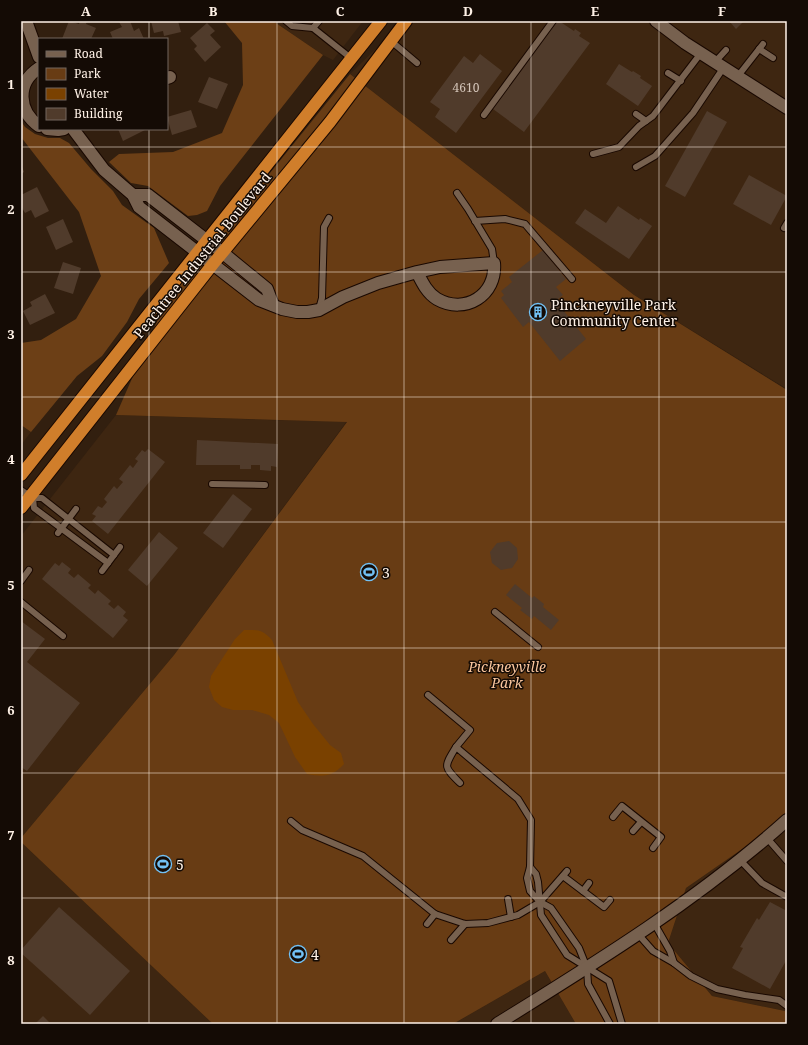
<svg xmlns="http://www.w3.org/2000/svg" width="808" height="1045" viewBox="0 0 808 1045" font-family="'Noto Serif',serif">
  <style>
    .built { fill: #3e2611 }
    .green { fill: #683c14 }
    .forest { fill: #6c3f16 }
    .water { fill: #7a4100 }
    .building { fill: #503b2b }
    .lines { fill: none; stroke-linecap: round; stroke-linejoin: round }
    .service-casing { stroke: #190800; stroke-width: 8 }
    .minor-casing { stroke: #190800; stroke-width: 14 }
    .tertiary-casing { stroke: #190800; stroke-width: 14 }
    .trunk-casing { stroke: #190800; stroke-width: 14 }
    .service { stroke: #77614f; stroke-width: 6 }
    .minor { stroke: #77614f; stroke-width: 12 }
    .tertiary { stroke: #77614f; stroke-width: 12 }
    .trunk { stroke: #d07e2b; stroke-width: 12 }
    .grid { fill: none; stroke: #fff2e7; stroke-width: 1; stroke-opacity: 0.55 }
    .labels { text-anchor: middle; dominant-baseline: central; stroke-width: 3; stroke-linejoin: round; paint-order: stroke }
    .number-label { font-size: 12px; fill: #d3c4b8 }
    .street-label { font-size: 14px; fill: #fff2e7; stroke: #140b05 }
    .poi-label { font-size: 14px; fill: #fff2e7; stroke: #140b05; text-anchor: start }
    .park-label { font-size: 14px; font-style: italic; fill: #f9c59d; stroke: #140b05 }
    .neatline { fill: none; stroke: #fff2e7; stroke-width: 1.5 }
    .grid-label { font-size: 13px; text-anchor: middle; font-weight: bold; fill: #fff2e7 }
  </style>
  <rect width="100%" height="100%" fill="#321f0f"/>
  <!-- built -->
  <g class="built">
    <polygon points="273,21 363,21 333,60 323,55"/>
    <polygon points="404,21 787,21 787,389 634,295 350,74"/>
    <polygon points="116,415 268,420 347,421 174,655 21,838 21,536"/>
    <polygon points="21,425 31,432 21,445"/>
    <polygon points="787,812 787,1014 785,1011 712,996 668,943 686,888 748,845"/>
    <polygon points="21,842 213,1024 21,1024"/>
    <polygon points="545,971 576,1024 453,1024"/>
  </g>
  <!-- green -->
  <polygon class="green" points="350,74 634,295 787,390 787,812 748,845 686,888 668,943 712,996 785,1011 787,1014 787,1024 576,1024 545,971 453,1024 213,1024 21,842 21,838 174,655 347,422 116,415 165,303"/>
  <!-- forest -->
  <g class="forest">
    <polygon points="224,21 273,21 323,55 220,186 207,211 197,215 188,216 148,186 131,183 109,162 119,154 173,152 222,133 243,85 242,43"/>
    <polygon points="21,121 25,127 35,134 48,138 60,138 69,143 91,169 113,191 122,205 154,228 169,263 139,299 127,322 102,356 77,376 31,432 21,425 21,343 41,340 76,319 101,276 79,212 21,137"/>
  </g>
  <!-- water -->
  <path class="water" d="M244,630C258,630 262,629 272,640L298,702L313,724L330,745L341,753L344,764C332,777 324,777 307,774L295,757L279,723L269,715L252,710H233L222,707L214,700L209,687L211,676L235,639Z"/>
  <!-- building -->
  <g class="building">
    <polygon points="69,21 79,24 80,21 87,21 86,24 96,28 91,39 62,39"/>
    <polygon points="130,21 134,31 139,28 144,39 113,39 110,32 122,27 119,22"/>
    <polygon points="151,21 178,21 181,32 164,36 163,31 154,33"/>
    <polygon points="557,21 559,21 574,31 575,29 581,33 579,36 590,43 524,132 493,109"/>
    <polygon points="729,21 744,21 736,29"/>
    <polygon points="207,23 215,31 210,35 221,47 205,62 194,49 197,46 190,38"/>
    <polygon points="480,54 502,71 456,133 435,117 440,109 430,102 464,56 473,63"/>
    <polygon points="619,64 632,72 633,71 641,76 640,78 652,86 638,106 606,84"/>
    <polygon points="209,77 228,84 217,109 198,102"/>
    <polygon points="191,110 197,127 172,135 167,117"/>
    <polygon points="707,111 727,122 685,197 665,186"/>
    <polygon points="118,129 147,129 123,141"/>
    <polygon points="21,164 24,172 21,174"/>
    <polygon points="749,175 787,196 771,225 733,204"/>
    <polygon points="37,187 49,211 35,218 31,210 25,213 21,206 21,195"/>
    <polygon points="618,206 639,220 640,218 652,226 629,259 575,223 585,209 606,223"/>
    <polygon points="63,219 73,242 56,250 46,227"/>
    <polygon points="543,250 566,279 556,287 563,295 556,301 586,339 560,361 529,322 523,327 501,298 504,295 501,291 512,282 509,277"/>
    <polygon points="63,262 81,268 73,294 54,288"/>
    <polygon points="45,294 55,313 30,325 23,311 32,306 30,302"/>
    <polygon points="197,440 278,444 277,467 271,466 271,471 260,470 260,465 251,465 251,469 240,469 240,465 196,465"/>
    <polygon points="148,449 165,462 108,534 92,521 96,516 92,514 98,506 102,508 107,502 104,499 114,486 117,489 123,482 119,479 130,465 133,468 138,461 135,459 142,450 145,452"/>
    <polygon points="233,494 252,509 223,548 203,533"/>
    <polygon points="159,532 178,548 147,586 128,570"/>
    <polygon points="509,541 517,548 518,559 512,568 501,570 492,563 490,552 497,543"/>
    <polygon points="62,562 71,569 68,573 74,578 78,574 91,585 88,588 95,594 98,590 111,601 108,604 114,609 118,605 126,612 123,616 128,620 113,638 42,579 55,563 59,566"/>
    <polygon points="515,584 532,598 534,596 544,604 543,607 559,620 551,630 534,616 532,619 520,610 522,608 506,595"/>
    <polygon points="21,621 45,639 27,662 80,703 27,771 21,767"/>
    <polygon points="770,902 787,911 787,959 770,989 732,968 743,948 740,947 757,918 759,920"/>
    <polygon points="59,907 130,971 90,1015 21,953 21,950"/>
    <polygon points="43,1016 51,1024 35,1024"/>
  </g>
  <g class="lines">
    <!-- service casing -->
    <g class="service-casing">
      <g id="service">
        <polyline points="286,21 292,26 313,28"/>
        <polyline points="319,21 313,28 352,59"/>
        <polyline points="391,41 417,63"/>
        <polyline points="759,49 773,58"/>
        <polyline points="715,62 726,50"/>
        <polyline points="668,73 681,81"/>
        <polyline points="738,76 763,44"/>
        <polyline points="636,114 646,121"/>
        <polyline points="484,115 553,21"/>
        <polyline points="593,154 619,147 639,126 653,116 701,53"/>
        <polyline points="636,167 655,156 693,113 724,67"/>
        <polyline points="457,193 468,209 492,249 494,263"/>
        <polyline points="475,221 505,219 525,224 572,279"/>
        <polyline points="784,228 787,223"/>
        <polyline points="319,309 322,298 324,227 329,218"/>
        <polyline points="212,484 265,485"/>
        <polyline points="21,490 33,498 42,498 114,555"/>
        <polyline points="33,498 34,508 108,563"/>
        <polyline points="58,533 76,509"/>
        <polyline points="102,571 120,547"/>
        <polyline points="21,581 29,570"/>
        <polyline points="21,602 63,636"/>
        <polyline points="495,612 538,647"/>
        <polyline points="428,695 470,730 456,747"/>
        <path d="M460,783C443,766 444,767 456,747L518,799L531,820L530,867L527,878L530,891L540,902L551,908L579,948L587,968L588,984L610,1024"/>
        <polyline points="613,817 622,806 661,837 653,848"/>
        <polyline points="291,821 302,830 363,856 435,914 465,924 488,923 518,915 540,902 567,871"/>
        <polyline points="633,831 641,822"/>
        <polyline points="767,838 787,861"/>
        <polyline points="740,860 762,883 787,897"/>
        <polyline points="530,867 536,874 538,882 541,915 567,955 609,981 622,1024"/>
        <polyline points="563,876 604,907 610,900"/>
        <polyline points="583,891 589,883"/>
        <polyline points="508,899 511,917"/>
        <polyline points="654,923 670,951 674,963"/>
        <polyline points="427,924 435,914"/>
        <polyline points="638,934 653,951 674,963 691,976 717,989 745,995 779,1000 787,1006"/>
        <polyline points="451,940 465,924"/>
      </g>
    </g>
    <!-- minor casing -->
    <g class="minor-casing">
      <g id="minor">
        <polyline points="26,21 39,57"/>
        <path d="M39,68C16,83 18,111 39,126"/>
        <polyline points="167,78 170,77"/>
        <polyline points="47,129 58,130 64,129"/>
        <path d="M73,129L104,170L133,195L139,207L259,300L282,309L297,312H308L319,310L343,297L378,283L417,272L440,267L494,263C497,295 465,315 437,299C427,293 422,282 417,272"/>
        <polyline points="133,195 148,195 223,253 267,289 273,305"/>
      </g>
    </g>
    <!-- tertiary casing -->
    <g class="tertiary-casing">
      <g id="tertiary">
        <polyline points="656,21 685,43 787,108"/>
        <path d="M497,1024C597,962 699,899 787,820"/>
      </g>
    </g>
    <!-- trunk casing -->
    <g class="trunk-casing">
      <g id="trunk">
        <polyline points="21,475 381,21"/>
        <polyline points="21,508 213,264 330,122 406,21"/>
      </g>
    </g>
    <!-- service -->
    <use href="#service" class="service"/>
    <!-- minor -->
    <use href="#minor" class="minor"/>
    <!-- tertiary -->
    <use href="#tertiary" class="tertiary"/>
    <!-- trunk -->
    <use href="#trunk" class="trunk"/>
  </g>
  <!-- grid -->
  <path class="grid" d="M149,21V39M277,21V1024M404,21V1024M531,21V1024M659,21V1024M149,129V1024M21,147H787M21,272H787M21,397H787M21,522H787M21,648H787M21,773H787M21,898H787"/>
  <!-- icons -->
  <defs>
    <g id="building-ring" transform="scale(0.9)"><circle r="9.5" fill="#140b05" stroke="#72c1f5" stroke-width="1.5"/><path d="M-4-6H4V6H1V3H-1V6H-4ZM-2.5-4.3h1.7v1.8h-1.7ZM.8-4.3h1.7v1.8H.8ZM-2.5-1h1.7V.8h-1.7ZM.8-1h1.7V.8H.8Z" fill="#72c1f5"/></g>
    <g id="stadium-ring" transform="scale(0.9)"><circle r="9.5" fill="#140b05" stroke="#72c1f5" stroke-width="1.5"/><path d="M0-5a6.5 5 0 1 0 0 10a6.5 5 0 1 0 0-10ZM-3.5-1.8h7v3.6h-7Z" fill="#72c1f5"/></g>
  </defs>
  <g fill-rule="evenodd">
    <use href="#building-ring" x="538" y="312"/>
    <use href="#stadium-ring" x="369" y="572"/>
    <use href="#stadium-ring" x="163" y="864"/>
    <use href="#stadium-ring" x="298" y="954"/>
  </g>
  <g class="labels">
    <!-- number labels -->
    <g class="number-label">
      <text x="466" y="87">4610</text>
    </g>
    <!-- street labels -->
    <g class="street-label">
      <text transform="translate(202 255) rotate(-51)">Peachtree Industrial Boulevard</text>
    </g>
    <!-- poi labels -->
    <g class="poi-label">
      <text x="551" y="304">Pinckneyville Park<tspan x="551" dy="16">Community Center</tspan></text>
      <text x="382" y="572">3</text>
      <text x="176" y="864">5</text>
      <text x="311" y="954">4</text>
    </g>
    <!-- park labels -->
    <g class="park-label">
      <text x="507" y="666">Pickneyville<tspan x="507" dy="16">Park</tspan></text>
    </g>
  </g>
  <!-- border -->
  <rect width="808" height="1045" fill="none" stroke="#140b05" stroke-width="44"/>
  <!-- legend -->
  <rect x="38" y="38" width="130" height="92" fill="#140b05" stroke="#72675f"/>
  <rect x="46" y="51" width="20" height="6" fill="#77614f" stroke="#72675f"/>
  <text x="74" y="58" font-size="12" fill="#fff2e7">Road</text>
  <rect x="46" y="68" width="20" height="12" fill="#683c14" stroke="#72675f"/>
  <text x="74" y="78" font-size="12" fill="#fff2e7">Park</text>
  <rect x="46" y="88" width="20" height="12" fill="#7a4100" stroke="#72675f"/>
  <text x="74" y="98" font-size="12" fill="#fff2e7">Water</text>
  <rect x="46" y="108" width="20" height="12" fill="#503b2b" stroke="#72675f"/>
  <text x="74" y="118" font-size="12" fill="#fff2e7">Building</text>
  <rect x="22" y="22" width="764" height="1001" class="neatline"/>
  <g class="grid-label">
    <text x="86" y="16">A</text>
    <text x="213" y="16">B</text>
    <text x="340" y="16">C</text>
    <text x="468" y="16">D</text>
    <text x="595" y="16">E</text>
    <text x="722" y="16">F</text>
    <text x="11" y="89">1</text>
    <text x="11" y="214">2</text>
    <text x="11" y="339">3</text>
    <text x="11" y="464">4</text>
    <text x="11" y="590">5</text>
    <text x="11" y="715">6</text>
    <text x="11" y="840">7</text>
    <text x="11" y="965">8</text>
  </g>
</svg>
